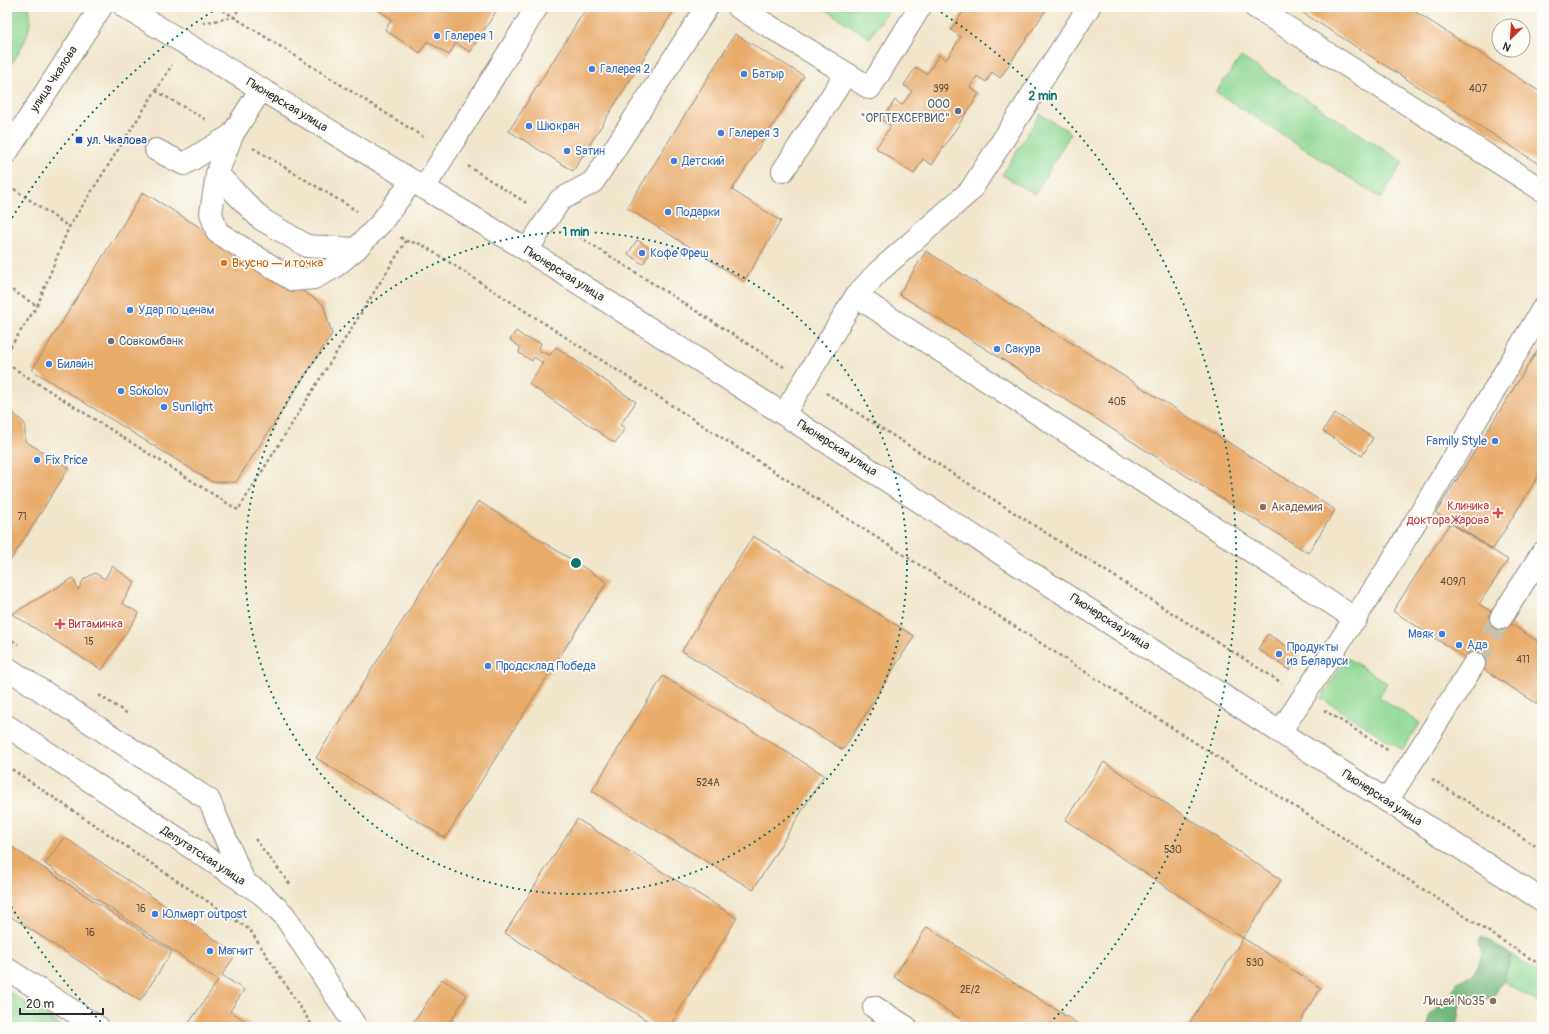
<svg xmlns="http://www.w3.org/2000/svg" width="1549" height="1034" viewBox="0 0 1549 1034" font-family="Pangolin,sans-serif">
  <style>
    .green { fill: #8fd894; stroke: #5d8260 }
    .forest { fill: #73b87e; stroke: #4f7254 }
    .building { fill: #e9ab6a }
    .lines { fill: none; stroke-linecap: round; stroke-linejoin: round }
    .minor-tunnel { stroke: #c9c1ac; stroke-width: 22; stroke-dasharray: 22 11; stroke-linecap: butt }
    .minor-casing { stroke: #8e887c; stroke-width: 24 }
    .major-casing { stroke: #8e887c; stroke-width: 24 }
    .path { stroke: #8e887c; stroke-width: 2.5; stroke-dasharray: 3 3; stroke-linecap: butt }
    .minor { stroke: #fff; stroke-width: 22 }
    .major { stroke: #fff; stroke-width: 22 }
    .ring { fill: none; stroke: #0f766e; stroke-width: 2; stroke-dasharray: 2 4 }
    .shop-dot { fill: #3f7fe0; stroke: #fdfcf7; stroke-width: 1.5 }
    .service-dot { fill: #5c6f8a; stroke: #fdfcf7; stroke-width: 1.5 }
    .transit-dot { fill: #1a4fb4; stroke: #fdfcf7; stroke-width: 1.5 }
    .food-dot { fill: #e8710a; stroke: #fdfcf7; stroke-width: 1.5 }
    .education-dot { fill: #8d6e63; stroke: #fdfcf7; stroke-width: 1.5 }
    .health-dot { fill: #e0444e; stroke: #fdfcf7; stroke-width: 1.5 }
    .labels { text-anchor: middle; dominant-baseline: central; stroke-width: 3.5; stroke-linejoin: round; paint-order: stroke }
    .number-label { font-size: 10px; fill: #5a4b3b }
    .shop-label { font-size: 12px; fill: #366cbe; stroke: #fdfcf7; text-anchor: start }
    .street-label { font-size: 12px; fill: #2b2b2b; stroke: #fdfcf7 }
    .service-label { font-size: 12px; fill: #4e5e75; stroke: #fdfcf7; text-anchor: end }
    .transit-label { font-size: 12px; fill: #164399; stroke: #fdfcf7; text-anchor: start }
    .food-label { font-size: 12px; fill: #c56008; stroke: #fdfcf7; text-anchor: start }
    .health-label { font-size: 12px; fill: #be3a42; stroke: #fdfcf7; text-anchor: end }
    .education-label { font-size: 12px; fill: #785e54; stroke: #fdfcf7; text-anchor: start }
    .centre { fill: #0f766e; stroke: #fdfcf7; stroke-width: 2 }
    .ring-label { font-size: 12px; text-anchor: middle; font-weight: bold; fill: #0f766e; stroke: #fdfcf7; stroke-width: 3.5; stroke-linejoin: round; paint-order: stroke }
  </style>
  <rect width="100%" height="100%" fill="#fdfcf7"/>
  <filter id="ink" filterUnits="userSpaceOnUse"><feTurbulence type="fractalNoise" baseFrequency=".025" numOctaves="2"/><feDisplacementMap in="SourceGraphic" scale="8" xChannelSelector="R" yChannelSelector="G"/><feConvolveMatrix kernelMatrix="1 2 1 2 8 2 1 2 1" color-interpolation-filters="sRGB"/></filter>
  <filter id="wash" filterUnits="userSpaceOnUse"><feTurbulence type="fractalNoise" baseFrequency=".012" numOctaves="4" result="noise"/><feDisplacementMap in="SourceGraphic" scale="16" xChannelSelector="R" yChannelSelector="G"/><feGaussianBlur stdDeviation="0.9" result="paint"/><feColorMatrix in="noise" values="0 0 0 0 0 0 0 0 0 0 0 0 0 0 0 0 0 1.4 0 .05"/><feComposite in="paint" operator="in"/></filter>
  <g filter="url(#wash)">
    <rect width="100%" height="100%" fill="#f1e6cc"/>
    <!-- green -->
    <g class="green">
      <path d="M7,7H29C35,31 19,52 7,71Z"/>
      <polygon points="821,7 890,7 870,38"/>
      <polygon points="1241,57 1403,162 1381,198 1216,92"/>
      <polygon points="1040,114 1071,133 1035,194 1002,175"/>
      <polygon points="1347,658 1387,683 1379,697 1420,723 1403,750 1321,698"/>
      <polygon points="1511,955 1542,975 1542,1005 1503,981"/>
      <polygon points="7,991 63,1027 7,1027"/>
    </g>
    <!-- forest -->
    <polygon class="forest" points="1482,936 1511,955 1503,981 1491,1000 1474,995 1460,1004 1457,1022 1458,1027 1428,1027 1429,1015 1450,997 1456,983 1472,974 1478,965 1482,954 1479,941"/>
    <g id="blocks">
      <!-- building -->
      <g class="building">
        <polygon points="373,7 499,7 470,52 456,43 449,55 427,41 420,53 385,30 392,19"/>
        <polygon points="587,7 676,7 573,171 509,131"/>
        <polygon points="966,7 1048,7 1000,78 992,72 986,82 977,76 970,87 979,94 932,165 923,159 914,174 876,148 891,126 882,120 895,100 902,105 912,91 904,85 916,67 927,74 939,55 946,60 961,37 951,30"/>
        <polygon points="1294,7 1408,7 1542,93 1542,166"/>
        <polygon points="735,34 804,76 732,190 781,221 744,281 627,208"/>
        <polygon points="143,192 323,304 332,334 236,482 212,482 32,370"/>
        <polygon points="637,240 652,249 643,264 628,254"/>
        <polygon points="926,251 1335,510 1308,553 899,294"/>
        <polygon points="516,331 524,337 541,343 538,350 550,355 556,347 636,402 620,425 625,428 615,443 529,384 543,363 534,357 532,361 519,353 520,347 510,340"/>
        <polygon points="1542,343 1542,470 1493,549 1436,513"/>
        <polygon points="7,407 25,424 25,441 69,468 7,566"/>
        <polygon points="1335,413 1373,438 1362,456 1323,431"/>
        <polygon points="478,501 607,582 445,838 316,758"/>
        <polygon points="1450,523 1508,560 1479,604 1542,644 1542,707 1393,611"/>
        <polygon points="753,536 914,636 843,750 682,651"/>
        <polygon points="112,566 135,582 122,603 139,613 102,670 12,614 73,578 78,590 84,579 95,573 105,579"/>
        <polygon points="1268,634 1299,654 1289,670 1258,649"/>
        <polygon points="663,676 824,775 753,890 592,791"/>
        <polygon points="1104,762 1281,880 1243,938 1065,820"/>
        <polygon points="577,819 737,918 669,1027 658,1027 505,933"/>
        <polygon points="64,837 236,954 222,975 244,990 230,1011 255,1027 195,1027 189,1023 218,981 45,864"/>
        <polygon points="7,844 172,952 140,1001 7,914"/>
        <polygon points="927,927 1083,1027 973,1027 894,977"/>
        <polygon points="1243,938 1321,988 1297,1027 1187,1027"/>
        <polygon points="442,979 467,995 447,1027 417,1027 413,1024"/>
      </g>
    </g>
  </g>
  <g filter="url(#ink)">
    <use href="#blocks" fill-opacity="0" stroke="#8e887c" stroke-width="1"/>
    <g class="lines">
      <!-- minor-tunnel -->
      <polyline class="minor-tunnel" points="1474,664 1501,618"/>
      <!-- minor casing -->
      <g class="minor-casing">
        <g id="minor">
          <polyline points="738,7 870,88 920,7"/>
          <polyline points="1255,7 1542,190"/>
          <polyline points="261,89 232,135 217,174 211,213 217,232 293,280 314,278 333,268 356,249 380,224 412,181"/>
          <polyline points="156,150 184,164 232,135"/>
          <polyline points="783,171 846,74"/>
          <polyline points="217,174 261,219 307,246 356,249"/>
          <polyline points="424,188 537,7"/>
          <polyline points="527,250 560,200 593,182 707,7"/>
          <polyline points="856,296 1356,619"/>
          <polyline points="784,414 856,296 877,273 970,191 1089,7"/>
          <polyline points="1501,618 1542,553"/>
          <polyline points="7,668 209,800 245,884"/>
          <polyline points="7,726 262,894 284,915 356,1027"/>
          <polyline points="1280,732 1386,571 1542,310"/>
          <polyline points="1387,801 1474,664"/>
          <polyline points="7,969 98,1027"/>
          <polyline points="874,1007 906,1027"/>
        </g>
      </g>
      <!-- major casing -->
      <g class="major-casing">
        <g id="major">
          <polyline points="125,7 527,250 1542,900"/>
          <polyline points="7,152 101,7"/>
        </g>
      </g>
      <!-- path -->
      <g class="path">
        <polyline points="218,7 425,138"/>
        <polyline points="203,23 234,17 240,7"/>
        <polyline points="156,91 208,121"/>
        <polyline points="253,148 357,211"/>
        <polyline points="468,166 528,204"/>
        <polyline points="14,189 69,227"/>
        <polyline points="569,230 784,367"/>
        <polyline points="406,241 421,244 1542,966"/>
        <polyline points="7,287 37,306 69,227 172,65"/>
        <polyline points="7,352 37,306"/>
        <polyline points="7,364 238,510 406,241 400,237"/>
        <polyline points="826,393 1282,683"/>
        <polyline points="7,637 18,644"/>
        <polyline points="99,695 128,714"/>
        <polyline points="1324,710 1389,751"/>
        <polyline points="7,766 250,930 313,1027"/>
        <polyline points="1432,779 1542,850"/>
        <polyline points="255,839 290,884"/>
      </g>
      <!-- minor -->
      <use href="#minor" class="minor"/>
      <!-- major -->
      <use href="#major" class="major"/>
    </g>
  </g>
  <!-- distance rings -->
  <g class="ring">
    <circle cx="576" cy="563" r="331"/>
    <path d="M105 1026A661 661 0 0 1 9 903M9 223A661 661 0 0 1 216 9M936 9A661 661 0 0 1 1047 1026"/>
  </g>
  <!-- markers -->
  <g class="shop-dot">
    <circle cx="437" cy="36" r="4"/>
    <circle cx="592" cy="69" r="4"/>
    <circle cx="744" cy="74" r="4"/>
    <circle cx="529" cy="126" r="4"/>
    <circle cx="721" cy="133" r="4"/>
    <circle cx="567" cy="151" r="4"/>
    <circle cx="674" cy="161" r="4"/>
    <circle cx="668" cy="212" r="4"/>
    <circle cx="642" cy="253" r="4"/>
    <circle cx="130" cy="310" r="4"/>
    <circle cx="997" cy="349" r="4"/>
    <circle cx="49" cy="364" r="4"/>
    <circle cx="121" cy="391" r="4"/>
    <circle cx="164" cy="407" r="4"/>
    <circle cx="1495" cy="441" r="4"/>
    <circle cx="37" cy="460" r="4"/>
    <circle cx="1442" cy="634" r="4"/>
    <circle cx="1459" cy="645" r="4"/>
    <circle cx="1279" cy="654" r="4"/>
    <circle cx="488" cy="666" r="4"/>
    <circle cx="155" cy="914" r="4"/>
    <circle cx="210" cy="951" r="4"/>
  </g>
  <g class="service-dot">
    <circle cx="958" cy="111" r="4"/>
    <circle cx="111" cy="341" r="4"/>
  </g>
  <rect class="transit-dot" x="75" y="136" width="8" height="8" rx="2"/>
  <circle class="food-dot" cx="224" cy="263" r="4"/>
  <g class="education-dot">
    <circle cx="1263" cy="507" r="4"/>
    <circle cx="1493" cy="1001" r="4"/>
  </g>
  <g class="health-dot">
    <path d="M1496 507h4v4h4v4h-4v4h-4v-4h-4v-4h4z"/>
    <path d="M58 618h4v4h4v4h-4v4h-4v-4h-4v-4h4z"/>
  </g>
  <g class="labels">
    <!-- number labels -->
    <g class="number-label">
      <text x="941" y="89">399</text>
      <text x="1478" y="89">407</text>
      <text x="1117" y="402">405</text>
      <text x="22" y="517">71</text>
      <text x="1453" y="582">409/1</text>
      <text x="89" y="642">15</text>
      <text x="1523" y="660">411</text>
      <text x="708" y="783">524А</text>
      <text x="1173" y="850">530</text>
      <text x="141" y="909">16</text>
      <text x="90" y="933">16</text>
      <text x="1255" y="963">530</text>
      <text x="970" y="990">2Е/2</text>
    </g>
    <!-- shop labels -->
    <g class="shop-label">
      <text x="445" y="36">Галерея 1</text>
      <text x="600" y="69">Галерея 2</text>
      <text x="752" y="74">Батыр</text>
      <text x="537" y="126">Шюкран</text>
      <text x="729" y="133">Галерея 3</text>
      <text x="575" y="151">Sатин</text>
      <text x="682" y="161">Детский</text>
      <text x="676" y="212">Подарки</text>
      <text x="650" y="253">Кофе Фреш</text>
      <text x="138" y="310">Удар по ценам</text>
      <text x="1005" y="349">Сакура</text>
      <text x="57" y="364">Билайн</text>
      <text x="129" y="391">Sokolov</text>
      <text x="172" y="407">Sunlight</text>
      <text x="1487" y="441" text-anchor="end">Family Style</text>
      <text x="45" y="460">Fix Price</text>
      <text x="1434" y="634" text-anchor="end">Маяк</text>
      <text x="1467" y="645">Ада</text>
      <text x="1287" y="647">Продукты<tspan x="1287" dy="14">из Беларуси</tspan></text>
      <text x="496" y="666">Продсклад Победа</text>
      <text x="163" y="914">Юлмарт outpost</text>
      <text x="218" y="951">Магнит</text>
    </g>
    <!-- street labels -->
    <g class="street-label">
      <text transform="translate(54 79) rotate(-57)">улица Чкалова</text>
      <text transform="translate(287 105) rotate(31)">Пионерская улица</text>
      <text transform="translate(564 274) rotate(32)">Пионерская улица</text>
      <text transform="translate(837 448) rotate(33)">Пионерская улица</text>
      <text transform="translate(1110 622) rotate(33)">Пионерская улица</text>
      <text transform="translate(1382 798) rotate(33)">Пионерская улица</text>
      <text transform="translate(203 856) rotate(33)">Депутатская улица</text>
    </g>
    <!-- service labels -->
    <g class="service-label">
      <text x="950" y="104">ООО<tspan x="950" dy="14">"ОРГТЕХСЕРВИС"</tspan></text>
      <text x="119" y="341" text-anchor="start">Совкомбанк</text>
    </g>
    <!-- transit labels -->
    <g class="transit-label">
      <text x="87" y="140">ул. Чкалова</text>
    </g>
    <!-- food labels -->
    <g class="food-label">
      <text x="232" y="263">Вкусно — и точка</text>
    </g>
    <!-- health labels -->
    <g class="health-label">
      <text x="1489" y="506">Клиника<tspan x="1489" dy="14">доктора Жарова</tspan></text>
      <text x="68" y="624" text-anchor="start">Витаминка</text>
    </g>
    <!-- education labels -->
    <g class="education-label">
      <text x="1271" y="507">Академия</text>
      <text x="1485" y="1001" text-anchor="end">Лицей №35</text>
    </g>
  </g>
  <circle cx="576" cy="563" r="6" class="centre"/>
  <g class="ring-label">
    <text x="1043" y="100">2 min</text>
    <text x="576" y="236">1 min</text>
  </g>
  <!-- margin -->
  <rect width="1549" height="1034" fill="none" stroke="#fdfcf7" stroke-width="24"/>
  <!-- north arrow -->
  <g transform="translate(1511 38) rotate(205)"><circle r="19" fill="#fdfcf7" stroke="#a9a8a5"/>
  <path d="M0-3L7 15L0 10L-7 15Z" fill="#c8321e"/>
  <text y="-6" font-size="11" font-weight="bold" text-anchor="middle" fill="#2b2b2b">N</text>
  </g>
  <!-- scale -->
  <path d="M20 1008v6h83v-6" fill="none" stroke="#2b2b2b" stroke-width="2"/>
  <text x="26" y="1008" font-size="12" fill="#2b2b2b" stroke="#fdfcf7" stroke-width="3" paint-order="stroke">20 m</text>
</svg>
